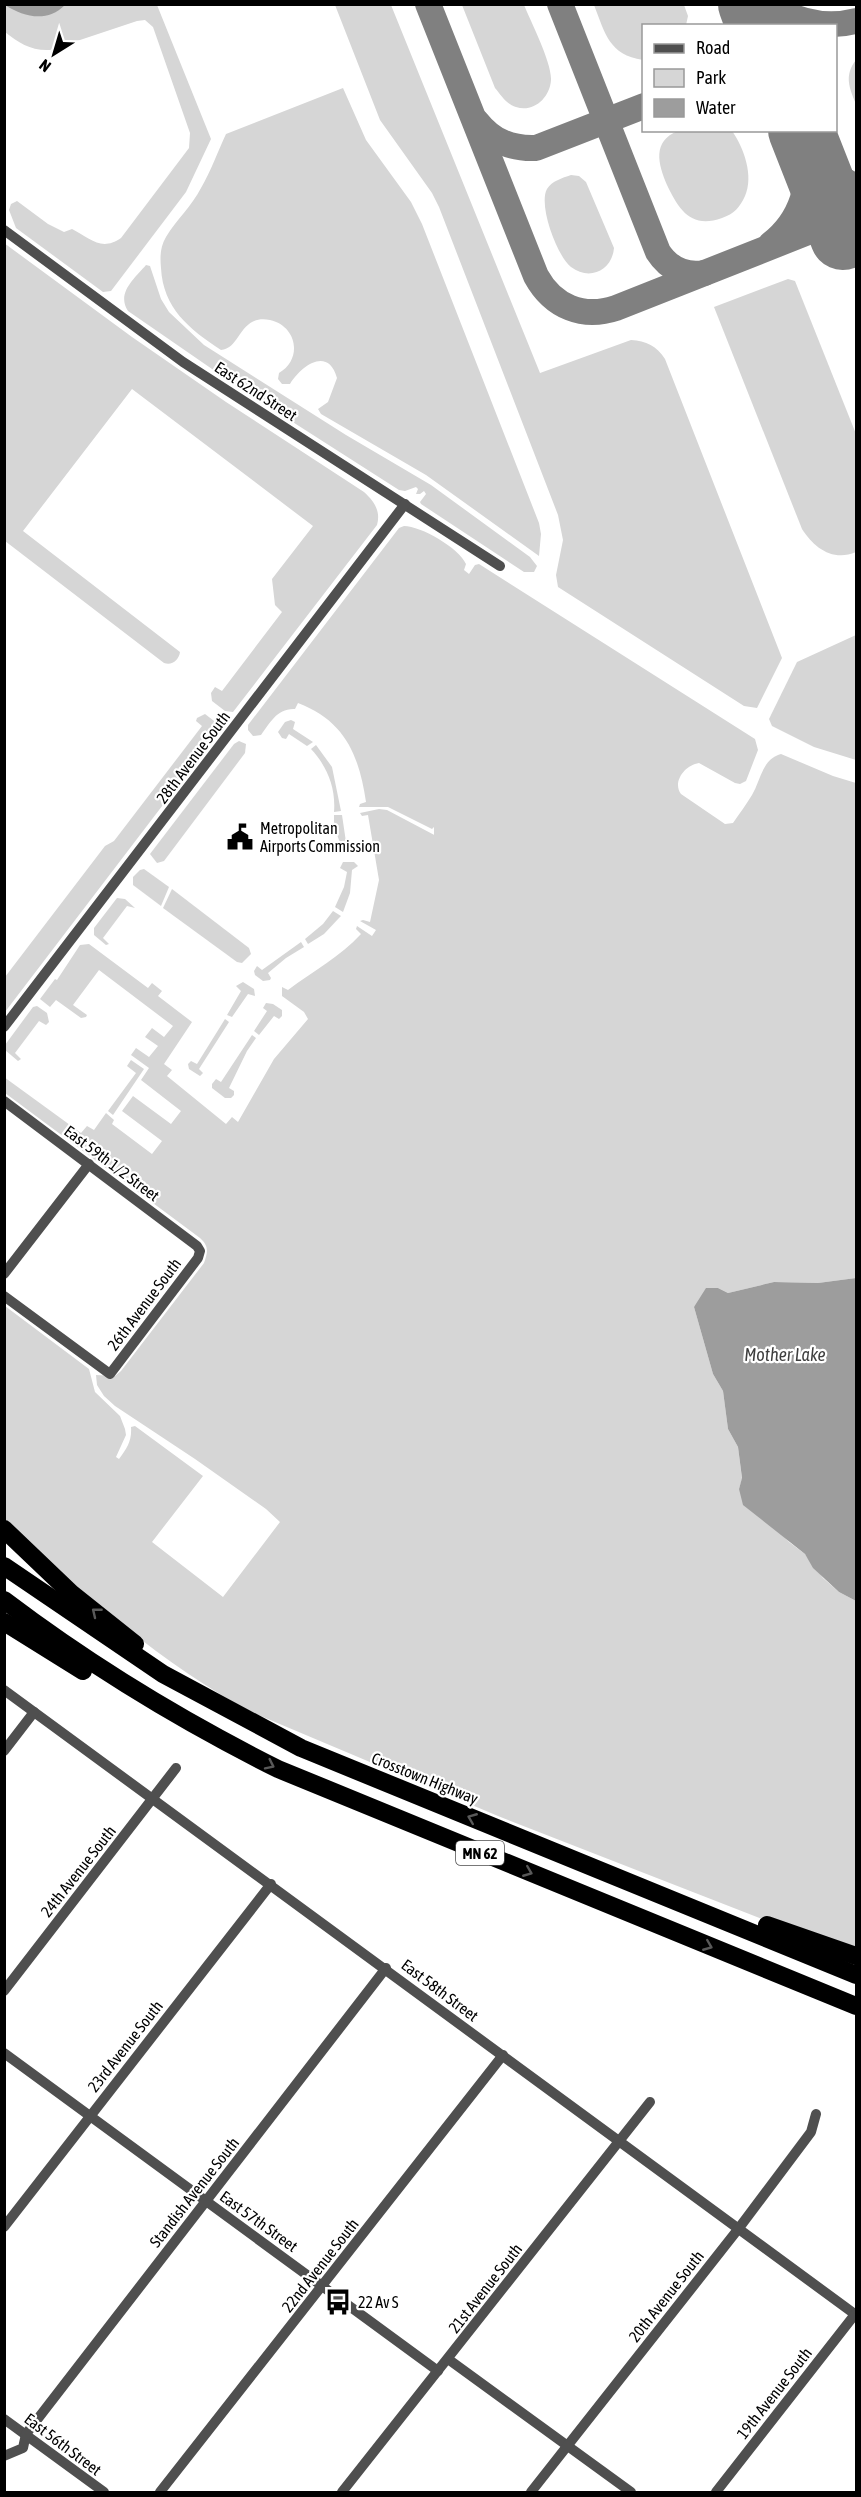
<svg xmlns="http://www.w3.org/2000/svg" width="861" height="2497" viewBox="0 0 861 2497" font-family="'Asap Condensed',sans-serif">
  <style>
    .green { fill: #d6d6d6 }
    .water { fill: #9d9d9d }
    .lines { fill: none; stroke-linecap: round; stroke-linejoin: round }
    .taxiway { stroke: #808080; stroke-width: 26 }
    .runway { stroke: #808080; stroke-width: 66 }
    .minor { stroke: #4f4f4f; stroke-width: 10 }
    .motorway { stroke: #000; stroke-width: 18 }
    .oneway { stroke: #595959 }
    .labels { text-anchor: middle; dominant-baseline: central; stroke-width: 4.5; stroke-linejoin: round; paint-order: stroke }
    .shield { fill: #fff; stroke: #4c4c4c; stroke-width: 1.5 }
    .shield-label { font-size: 15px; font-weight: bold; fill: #000 }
    .street-label { font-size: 16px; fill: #000; stroke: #fff }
    .poi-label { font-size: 16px; fill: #000; stroke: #fff; text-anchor: start }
    .water-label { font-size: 18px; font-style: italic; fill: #3e3e3e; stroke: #fff }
  </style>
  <rect width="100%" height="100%" fill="#fff"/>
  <!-- green -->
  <g class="green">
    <path d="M5,5H157L211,139L186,192L111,291L103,292L16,228L9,210L11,204L17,201L48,224L64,232L72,229C90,238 101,252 121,238L189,148L190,133L153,27L145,20L137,21L50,50C31,51 19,43 5,32Z"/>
    <path d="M335,5H391L540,373L631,340C646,341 657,346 665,359L782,658L757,708L744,706L558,587L556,575L563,540L558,515L439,207L432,193L380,120Z"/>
    <path d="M462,5H524C531,22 552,63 551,80C550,98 533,113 516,107C506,104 501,95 495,88Z"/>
    <path d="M594,5H684L688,16L686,25L644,26L643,60C609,55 605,33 594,5Z"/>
    <path d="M856,60V104C849,88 844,75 856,60Z"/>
    <path d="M343,88L366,140L411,202L422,224L539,523L541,534L539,556L426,475L321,414L318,409L328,402L337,378C328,346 301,366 290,384H282L278,379L279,373C303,359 297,326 270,320C239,314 241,349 221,350C189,329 163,308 161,268C160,257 160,247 166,237C176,220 192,206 201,188C211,171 218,151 226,134Z"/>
    <path d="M678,131H732C744,148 754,176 745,196C740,207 734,214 722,218C691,229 679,210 667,185C658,164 652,141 678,131Z"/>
    <path d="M571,175L579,176L586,182L614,248C612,271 589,281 571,267C557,256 538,205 547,189C552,181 562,178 571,175Z"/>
    <path d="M4,243L132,337L226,402L364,492C374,501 381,511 377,525L233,712L225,711L212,701L211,693L215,687L222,691L282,612L275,605L272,579L313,526L132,389L23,531L180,652C179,660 172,666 164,663L5,541Z"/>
    <path d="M146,265L150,266L161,299L169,312L204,345L346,435L431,485L530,557L537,566L534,572H524L421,504L420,502L426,494L424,491L420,494H416L418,489L416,487L405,491L399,490L241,389L128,311C116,293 135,278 146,265Z"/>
    <path d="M788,279L795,281L856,434V552C833,562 814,548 802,529L714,307Z"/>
    <path d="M404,526C421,526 459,548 466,564L464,570L469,574L475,565L479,564L755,739L758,750L746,781L740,784L735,783L699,763C685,765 672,782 681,794L725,824L733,823C739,814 746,805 752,795C761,780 762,759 781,754L833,776L856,783V1278L818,1283L774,1282L728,1293L718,1288L694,1307L713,1374L723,1391L728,1429L738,1447L742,1479L739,1489L789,1542L805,1554L823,1578L839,1592L856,1601V1952L806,1936L498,1816L256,1714C162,1666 84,1593 5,1524V1306L89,1369L95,1392L120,1416L125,1429L126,1435L116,1457L119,1459C127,1448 132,1441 131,1427L135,1426L203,1476L152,1542L223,1597L280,1522L266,1509L195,1459L115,1406L104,1396L97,1385L96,1375L115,1376L121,1371L204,1263C208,1252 209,1246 200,1238L5,1093L4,1077L81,1133L87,1126L94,1130L106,1113L114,1120L112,1124L152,1154L162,1141L122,1111L133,1096L171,1124L181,1111L141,1080L149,1068L131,1055L136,1048L149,1057L158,1046L145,1037L152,1028L164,1037L173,1026L99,970L73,1005L87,1015L86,1017L81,1018L56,1000L50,1007L40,999L55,979L57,980L80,945L89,944L148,988L152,983L162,991L158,996L192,1022L164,1064L172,1070L167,1076L226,1124L232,1117L238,1122L274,1059L308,1019L304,1012L282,996V987L288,990C313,971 340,957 361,934L356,929L357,926L372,936L376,930L360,921L363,920L370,922L379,880L368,815L362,816L360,813L379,809L387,810L440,838L434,835V827L432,829L388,807H359L360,804L366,802C359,755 345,721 298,703L295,709C277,708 270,723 261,735L253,736L248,730V725L399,528Z"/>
    <polygon points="856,635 856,760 814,747 772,726 769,719 797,662"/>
    <polygon points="205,714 218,724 217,734 5,1012 5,977 105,846 114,841 202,726 196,721 197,718"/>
    <polygon points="291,720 295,722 293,729 313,742 307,746 289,734 286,739 282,738 278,732 285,722"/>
    <polygon points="239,741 246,744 245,753 164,861 157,863 150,854 234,744"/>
    <path d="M316,745L332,767L341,811L334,812C336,788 327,766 311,749Z"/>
    <polygon points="334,815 342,815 346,842 353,845 348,850 341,851 335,848 340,843 334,826"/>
    <polygon points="343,862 354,862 358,866 352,870 350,893 343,912 335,907 344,887 347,872 340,868"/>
    <polygon points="144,869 169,887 161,906 133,885 133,877 140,870"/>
    <polygon points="172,889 249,948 251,954 242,963 237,962 163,908"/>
    <polygon points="117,898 125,899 135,908 127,906 103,938 109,944 106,945 94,935 94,928"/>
    <polygon points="333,911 341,916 339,918 324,934 308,944 305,939 323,924"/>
    <polygon points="301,942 304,947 286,958 268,973 271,978 270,980 263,981 255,975 254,971 257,966 262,970"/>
    <polygon points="243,982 254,989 255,996 248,994 232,1017 227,1015 241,991 236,986"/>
    <polygon points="266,1003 273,1004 282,1010 282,1016 279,1019 274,1016 259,1035 254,1031 267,1011 263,1008"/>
    <polygon points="37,1006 47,1013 49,1022 46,1025 39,1021 15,1053 21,1059 18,1061 5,1050 5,1045 33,1007"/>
    <polygon points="225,1019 229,1022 199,1069 203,1073 200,1076 189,1069 188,1064 191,1061 197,1064"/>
    <polygon points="252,1035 256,1038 247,1051 229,1088 234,1091 234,1095 231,1098 225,1098 212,1088 212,1084 216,1079 221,1082"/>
    <polygon points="131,1060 144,1069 113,1115 108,1111 136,1073 127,1066"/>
  </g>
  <!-- water -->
  <g class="water">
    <path d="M5,5H65C47,23 24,17 5,5Z"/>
    <polygon points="856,1278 856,1601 839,1592 813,1568 805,1554 743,1505 739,1489 742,1478 738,1447 728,1429 723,1391 713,1374 694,1307 706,1288 718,1288 728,1293 774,1282 818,1283"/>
  </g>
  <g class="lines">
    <!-- taxiway -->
    <g class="taxiway">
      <path d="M428,4L536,276C553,307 583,319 616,308L856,213"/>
      <path d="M560,4L658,252C669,269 685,276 704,273"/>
      <path d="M768,4C796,22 825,29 856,21"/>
      <polyline points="736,26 740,4"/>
      <path d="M477,122C492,141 511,149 536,148L644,106"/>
      <path d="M771,244C803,219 811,184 807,145L833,174L856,187"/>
    </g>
    <!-- runway -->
    <g class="runway">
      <polyline points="751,4 759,26"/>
      <polyline points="801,130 843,237"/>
    </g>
    <!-- minor -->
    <g class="minor">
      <polyline points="4,230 183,362 500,566"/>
      <polyline points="4,1027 405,504"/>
      <polyline points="4,1101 197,1246 200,1251 198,1258 110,1374 4,1296"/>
      <polyline points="4,1274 89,1164"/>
      <polyline points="4,1690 856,2315"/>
      <polyline points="4,1751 34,1712"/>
      <polyline points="4,1991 176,1768"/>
      <polyline points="4,2053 438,2371"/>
      <polyline points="4,2227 271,1884"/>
      <polyline points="448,2359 631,2492"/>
      <polyline points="4,2419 104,2492"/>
      <polyline points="4,2456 23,2448 26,2434 386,1968"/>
      <polyline points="160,2492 503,2055"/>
      <polyline points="342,2492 650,2102"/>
      <polyline points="531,2492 739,2228 811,2132 816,2114"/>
      <polyline points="716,2492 856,2313"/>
    </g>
    <!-- motorway -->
    <g class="motorway">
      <polyline points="4,1529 71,1593 135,1644"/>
      <polyline points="4,1566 163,1674 301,1748 856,1975"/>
      <path d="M4,1600C91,1666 182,1721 278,1769L856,2006"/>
      <polyline points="4,1622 83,1671"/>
      <polyline points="767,1925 856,1956"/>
    </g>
  </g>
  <!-- one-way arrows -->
  <defs><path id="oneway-chevron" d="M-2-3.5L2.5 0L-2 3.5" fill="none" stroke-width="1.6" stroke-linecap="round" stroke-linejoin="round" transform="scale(1.5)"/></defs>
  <g class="oneway">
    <use href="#oneway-chevron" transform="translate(96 1612) rotate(-141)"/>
    <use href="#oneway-chevron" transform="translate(270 1765) rotate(26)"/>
    <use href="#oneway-chevron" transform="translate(472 1818) rotate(-158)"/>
    <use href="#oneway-chevron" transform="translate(528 1872) rotate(22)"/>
    <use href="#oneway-chevron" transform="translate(708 1946) rotate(22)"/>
  </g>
  <!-- icons -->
  <defs>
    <g id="civic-bare" transform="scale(2.07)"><path d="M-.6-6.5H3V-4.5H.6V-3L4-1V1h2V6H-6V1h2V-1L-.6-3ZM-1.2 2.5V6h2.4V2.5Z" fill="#000" stroke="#fff" stroke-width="2.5" paint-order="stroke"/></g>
    <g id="bus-bare" transform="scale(2.07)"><path d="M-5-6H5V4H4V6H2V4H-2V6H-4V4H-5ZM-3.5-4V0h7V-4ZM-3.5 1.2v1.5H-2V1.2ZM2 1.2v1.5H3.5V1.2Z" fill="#000" stroke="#fff" stroke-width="2.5" paint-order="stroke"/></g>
  </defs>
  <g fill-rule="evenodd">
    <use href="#civic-bare" x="240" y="837"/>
    <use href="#bus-bare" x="338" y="2302"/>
  </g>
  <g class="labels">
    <!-- shield labels -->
    <rect class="shield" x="456" y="1841" width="48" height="24" rx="4.5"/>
    <g class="shield-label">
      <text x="480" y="1853">MN 62</text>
    </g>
    <!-- street labels -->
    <g class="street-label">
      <text transform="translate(256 391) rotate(33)">East 62nd Street</text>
      <text transform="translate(193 757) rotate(-53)">28th Avenue South</text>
      <text transform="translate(112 1163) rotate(37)">East 59th 1/2 Street</text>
      <text transform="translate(144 1304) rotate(-53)">26th Avenue South</text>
      <text transform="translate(425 1778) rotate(22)">Crosstown Highway</text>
      <text transform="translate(78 1871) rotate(-52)">24th Avenue South</text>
      <text transform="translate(440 1990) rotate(37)">East 58th Street</text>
      <text transform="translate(125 2046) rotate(-52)">23rd Avenue South</text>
      <text transform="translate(194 2192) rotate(-52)">Standish Avenue South</text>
      <text transform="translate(259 2221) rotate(36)">East 57th Street</text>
      <text transform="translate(320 2265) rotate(-52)">22nd Avenue South</text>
      <text transform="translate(485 2288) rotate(-52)">21st Avenue South</text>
      <text transform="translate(666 2296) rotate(-52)">20th Avenue South</text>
      <text transform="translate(774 2393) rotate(-52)">19th Avenue South</text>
      <text transform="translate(63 2444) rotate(37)">East 56th Street</text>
    </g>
    <!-- poi labels -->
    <g class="poi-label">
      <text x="260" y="828">Metropolitan<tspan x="260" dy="18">Airports Commission</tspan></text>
      <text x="358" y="2302">22 Av S</text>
    </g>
    <!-- water labels -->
    <g class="water-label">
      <text x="785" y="1354">Mother Lake</text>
    </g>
  </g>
  <!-- border -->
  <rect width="861" height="2497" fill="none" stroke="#000000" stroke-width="12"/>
  <!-- legend -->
  <rect x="642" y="24" width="195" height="108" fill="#ffffff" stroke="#999999" stroke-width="1.5"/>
  <rect x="654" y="44" width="30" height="9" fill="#4f4f4f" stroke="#999999" stroke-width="1.5"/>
  <text x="696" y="54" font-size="18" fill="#000000">Road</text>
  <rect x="654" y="69" width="30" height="18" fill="#d6d6d6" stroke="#999999" stroke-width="1.5"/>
  <text x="696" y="84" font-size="18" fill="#000000">Park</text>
  <rect x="654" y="99" width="30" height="18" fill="#9d9d9d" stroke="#999999" stroke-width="1.5"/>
  <text x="696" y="114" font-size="18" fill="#000000">Water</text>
  <!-- north arrow -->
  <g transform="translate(54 54) rotate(217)" stroke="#ffffff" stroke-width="4.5" paint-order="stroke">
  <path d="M0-4.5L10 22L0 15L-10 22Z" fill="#000000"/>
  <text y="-9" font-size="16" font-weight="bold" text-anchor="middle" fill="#000000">N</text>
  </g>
</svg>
